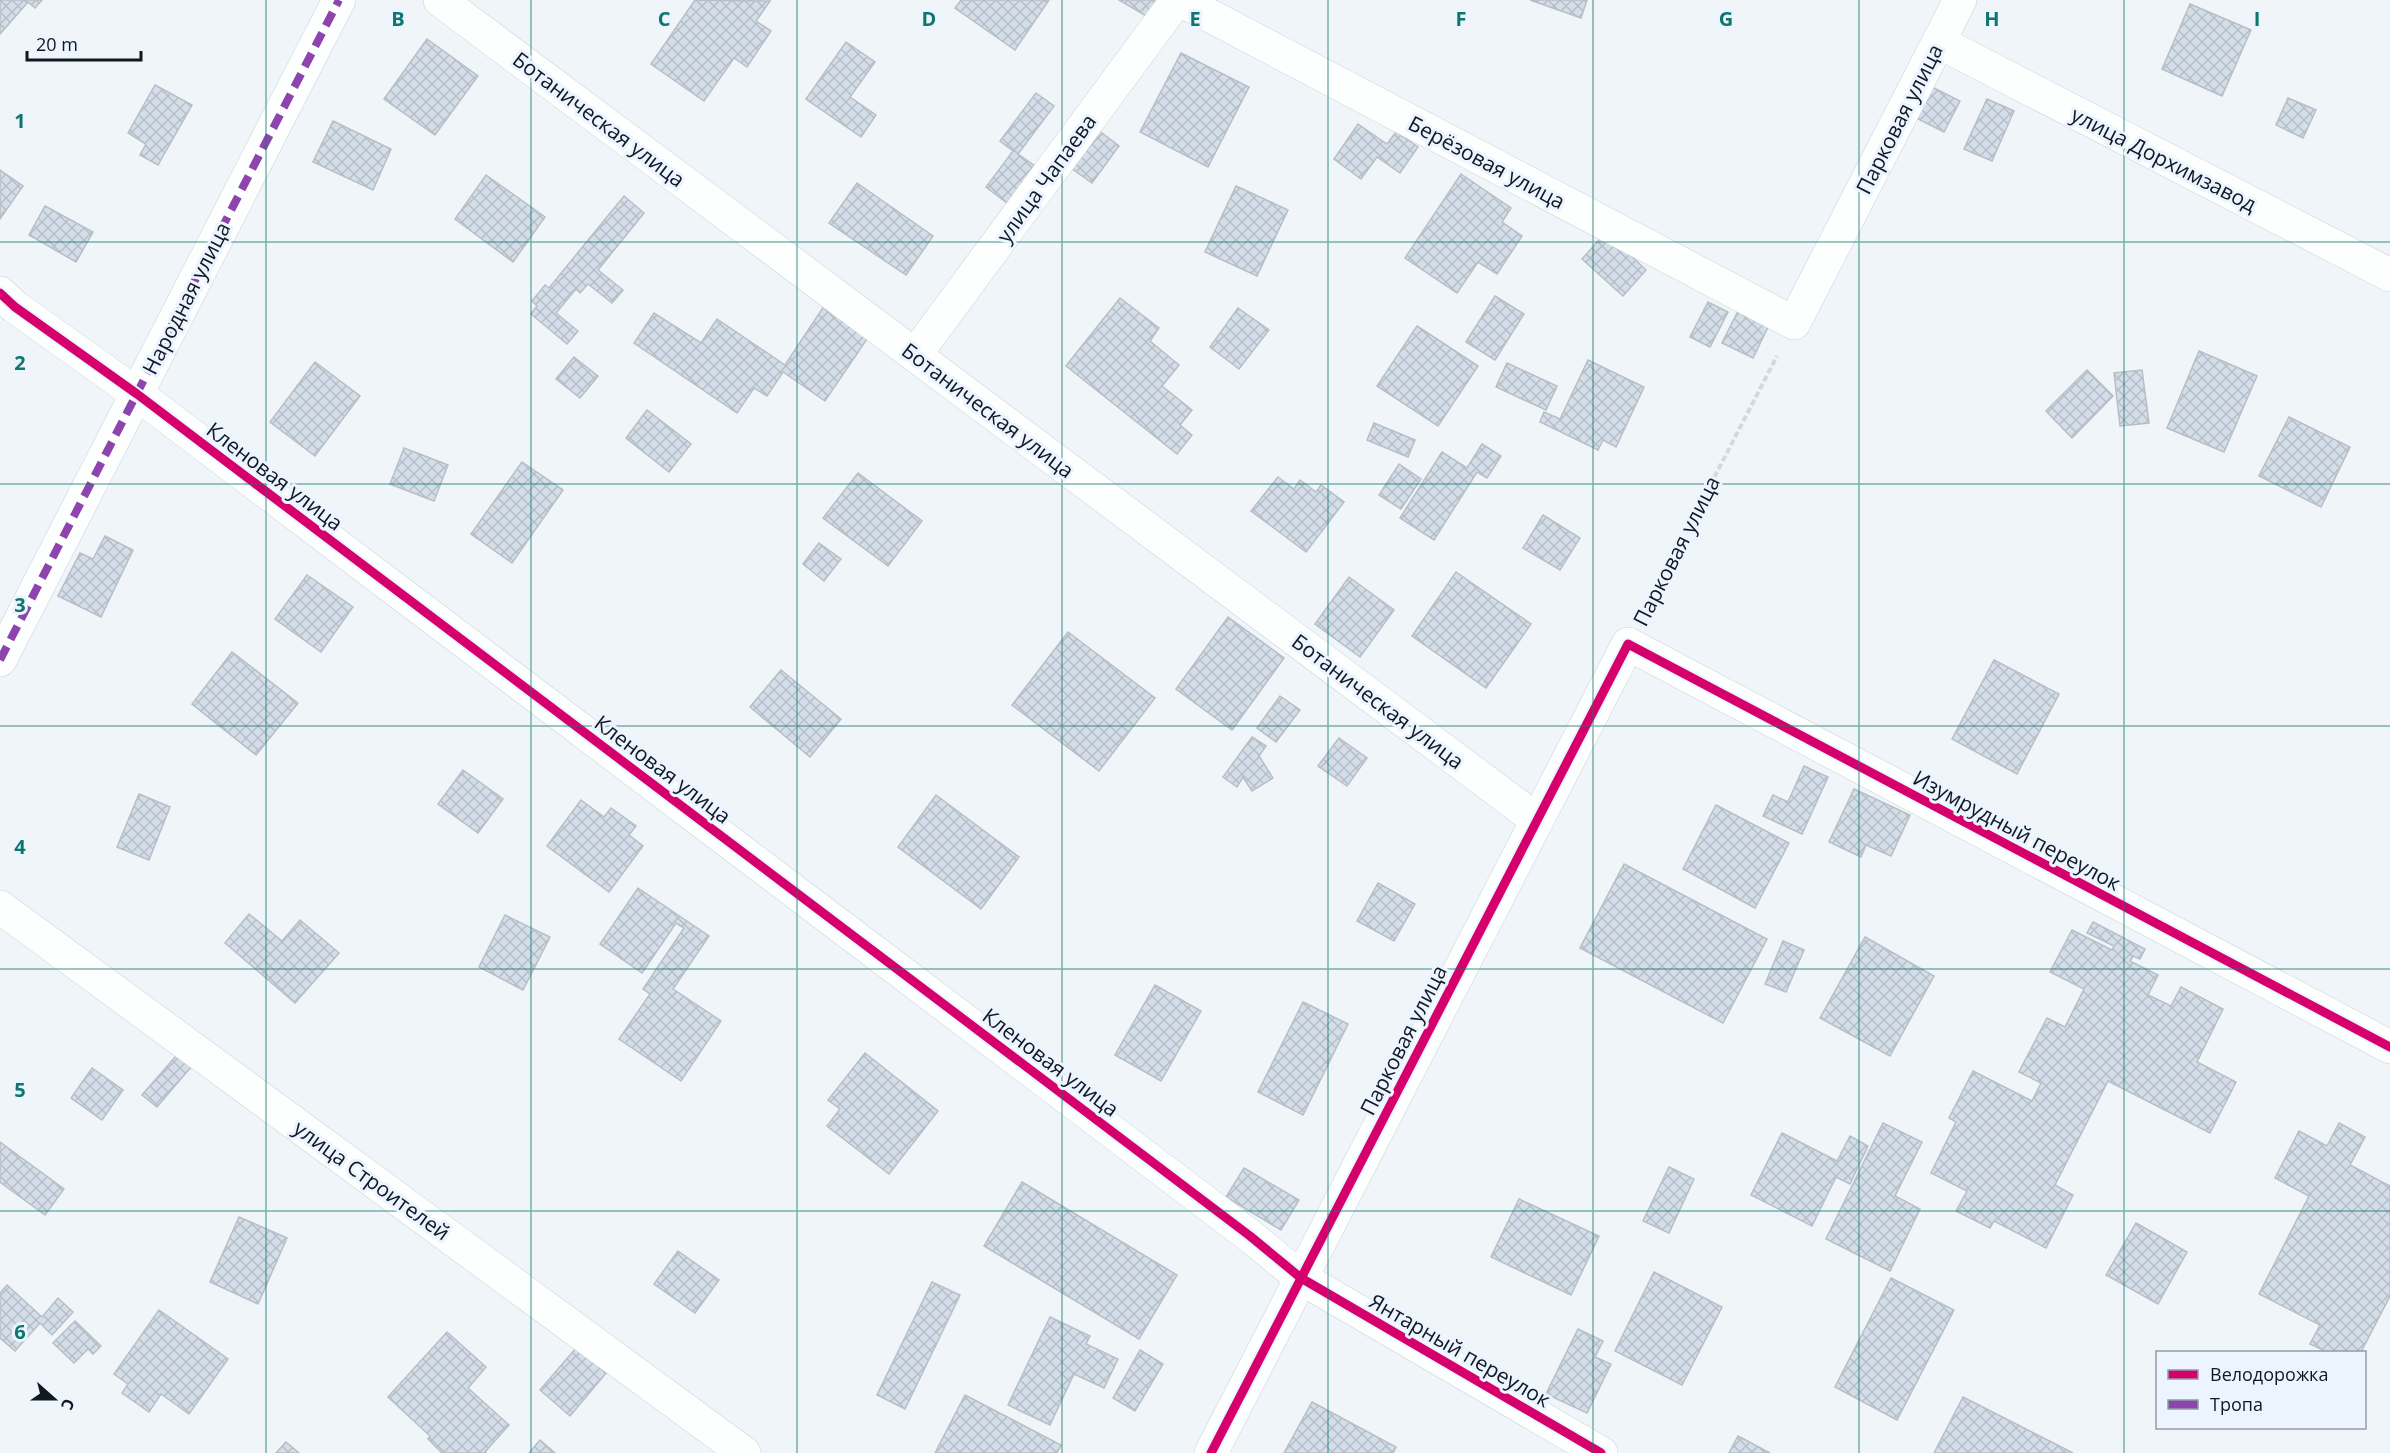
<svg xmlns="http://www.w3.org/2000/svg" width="2390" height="1453" viewBox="0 0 2390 1453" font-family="'Open Sans',sans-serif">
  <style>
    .building { fill: url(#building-cross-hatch); stroke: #b8bec5; stroke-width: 1.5 }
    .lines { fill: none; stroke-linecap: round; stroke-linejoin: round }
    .minor-casing { stroke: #cdd3da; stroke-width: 34 }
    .path { stroke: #d6d8da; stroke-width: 4; stroke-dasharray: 6 3; stroke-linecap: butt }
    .minor { stroke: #fdfefe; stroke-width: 33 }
    .quiet { stroke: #8e44ad; stroke-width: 8; stroke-dasharray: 15 8; stroke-linecap: butt }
    .cycleway-casing { stroke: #ebf4ff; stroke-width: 13 }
    .cycleway { stroke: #d6006c; stroke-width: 9 }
    .grid { fill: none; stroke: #0f766e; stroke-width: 1.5; stroke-opacity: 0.55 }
    .labels { text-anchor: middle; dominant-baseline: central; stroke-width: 6; stroke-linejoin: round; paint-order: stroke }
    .street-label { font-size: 21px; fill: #101822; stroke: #ebf4ff }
    .grid-label { font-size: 20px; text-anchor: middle; font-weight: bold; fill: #0f766e; stroke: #ebf4ff; stroke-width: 6; stroke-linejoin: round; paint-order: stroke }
  </style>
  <defs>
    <pattern id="building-cross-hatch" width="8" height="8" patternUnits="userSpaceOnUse" patternTransform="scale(1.5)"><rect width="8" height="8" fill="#d4dee9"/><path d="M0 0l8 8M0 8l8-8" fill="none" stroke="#b5bec8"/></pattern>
  </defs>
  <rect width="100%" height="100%" fill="#f0f5fa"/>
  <!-- building -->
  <g class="building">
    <polygon points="0,0 42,0 35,8 28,2 0,34"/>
    <polygon points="695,0 770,1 756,21 771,31 747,67 734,58 704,101 651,64"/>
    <polygon points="961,0 1049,0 1015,50 955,8"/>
    <polygon points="1119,0 1164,0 1153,20"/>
    <polygon points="1530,0 1587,0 1581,18"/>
    <polygon points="2190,4 2251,30 2222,96 2162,69"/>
    <polygon points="427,39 478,76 435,135 384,99"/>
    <polygon points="846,42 875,62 850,97 876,115 861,137 806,99"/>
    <polygon points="1181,53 1249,87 1208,167 1140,132"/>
    <polygon points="155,85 192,105 158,165 140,155 146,144 128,133"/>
    <polygon points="1928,85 1960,101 1944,132 1912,116"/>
    <polygon points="1036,93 1054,106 1018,154 1035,166 1007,203 986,187 1013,151 1000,141"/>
    <polygon points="2288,98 2316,110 2303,138 2276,125"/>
    <polygon points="1987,99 2014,111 1992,161 1964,149"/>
    <polygon points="333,121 391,149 373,190 313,162"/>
    <polygon points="1358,124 1387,144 1396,132 1418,147 1400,173 1377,157 1361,179 1334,159"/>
    <polygon points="1098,130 1119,146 1092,183 1071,168"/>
    <polygon points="0,170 23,186 0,219"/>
    <polygon points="1461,174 1511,208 1502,222 1522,236 1497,274 1478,262 1457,293 1405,258"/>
    <polygon points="486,175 545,217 513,262 455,219"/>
    <polygon points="857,183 933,236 906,275 829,223"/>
    <polygon points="1236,186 1288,210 1257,276 1205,252"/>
    <polygon points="624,196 644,213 598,270 623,290 612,303 588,284 580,293 576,289 556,313 578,331 567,344 531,314 537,306 532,301 545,285 549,288"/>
    <polygon points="45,206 93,232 76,262 29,235"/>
    <polygon points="1606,232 1646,270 1623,296 1582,259"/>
    <polygon points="1495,296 1524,314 1495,360 1466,342"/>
    <polygon points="1120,298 1159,328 1150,341 1179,365 1162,386 1192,410 1180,425 1192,435 1177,454 1066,366"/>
    <polygon points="1743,301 1773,317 1753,358 1722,343"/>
    <polygon points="1708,302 1728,312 1710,347 1690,337"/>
    <polygon points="824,306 869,336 825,401 783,372 767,396 754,388 737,413 634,343 654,313 701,343 717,319 785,365"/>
    <polygon points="1238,308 1269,330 1239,369 1210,347"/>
    <polygon points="1417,326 1478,366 1438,426 1377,386"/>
    <polygon points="2199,351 2257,376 2224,452 2167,428"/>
    <polygon points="574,357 598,376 580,398 556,379"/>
    <polygon points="1588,360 1644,387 1616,447 1603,440 1598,450 1540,422 1544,412 1560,419"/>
    <polygon points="315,362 360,396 315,456 270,422"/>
    <polygon points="1507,363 1557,386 1546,410 1496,387"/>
    <polygon points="2087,370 2113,396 2072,438 2046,411"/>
    <polygon points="2142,370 2149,423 2120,426 2114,373"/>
    <polygon points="647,410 691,444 669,472 626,438"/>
    <polygon points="2289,417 2350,447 2321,507 2259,476"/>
    <polygon points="1374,423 1415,440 1408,457 1367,440"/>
    <polygon points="1482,444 1501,456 1487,478 1477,472 1434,540 1400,518 1442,452 1467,468"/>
    <polygon points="404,448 448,465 434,501 390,484"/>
    <polygon points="522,462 563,490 512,563 471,534"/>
    <polygon points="1399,464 1421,479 1401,509 1379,495"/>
    <polygon points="858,473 922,521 888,566 823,518"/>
    <polygon points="1278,477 1294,489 1300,480 1316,492 1321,485 1344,502 1306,552 1251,511"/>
    <polygon points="1543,515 1580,538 1560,570 1523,548"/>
    <polygon points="105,536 133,550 101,617 58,596 80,553 93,559"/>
    <polygon points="819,543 841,559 824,581 803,564"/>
    <polygon points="1456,572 1531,624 1486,688 1412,636"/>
    <polygon points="307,575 353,607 321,652 275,619"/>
    <polygon points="1349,577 1394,610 1360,657 1315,624"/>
    <polygon points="1228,617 1284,658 1232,730 1176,689"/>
    <polygon points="1068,632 1155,698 1099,771 1012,705"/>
    <polygon points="232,652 298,703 256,755 192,704"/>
    <polygon points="1994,660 2059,694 2017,774 1952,739"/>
    <polygon points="781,670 841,719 810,757 750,707"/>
    <polygon points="1280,696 1300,710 1276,742 1257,728"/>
    <polygon points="1252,737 1266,746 1259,756 1273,778 1252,791 1243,777 1237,787 1223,777"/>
    <polygon points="1339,738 1367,758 1347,786 1318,766"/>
    <polygon points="1804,766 1828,777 1802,834 1763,816 1773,795 1788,802"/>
    <polygon points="463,770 503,799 478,833 438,804"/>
    <polygon points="1854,789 1910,815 1891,856 1866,845 1861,857 1829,842"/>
    <polygon points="139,794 170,807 149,860 117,847"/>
    <polygon points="936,795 1019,857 981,909 898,847"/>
    <polygon points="581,800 604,817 611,808 636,826 629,835 643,846 609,892 547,846"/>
    <polygon points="1716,805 1789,843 1755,908 1683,869"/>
    <polygon points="1624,864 1767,939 1723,1023 1580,948"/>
    <polygon points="1378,883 1415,904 1394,941 1357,921"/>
    <polygon points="638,888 709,936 673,989 721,1021 681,1081 619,1039 650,994 643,989 684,928 676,923 642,973 600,944"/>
    <polygon points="249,914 282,941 300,920 339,953 295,1003 225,943"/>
    <polygon points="505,915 550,937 523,990 479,967"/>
    <polygon points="2093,922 2145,949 2140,959 2133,956 2130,961 2158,975 2148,995 2171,1006 2181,987 2223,1009 2197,1062 2236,1082 2210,1133 2108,1081 2055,1185 2073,1195 2046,1248 1994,1221 1990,1228 1956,1211 1967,1191 1931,1173 1956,1122 1949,1118 1973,1071 2032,1101 2041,1083 2019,1072 2047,1018 2065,1027 2084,989 2050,972 2072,930 2112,950 2114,946 2087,933"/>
    <polygon points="1865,937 1934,976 1890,1056 1820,1018"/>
    <polygon points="1783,941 1804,950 1786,992 1765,984"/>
    <polygon points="1155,985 1201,1011 1161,1081 1115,1055"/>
    <polygon points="1303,1002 1348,1024 1303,1115 1258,1092"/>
    <polygon points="183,1048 197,1060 157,1107 142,1095"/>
    <polygon points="865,1053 938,1111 889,1174 827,1126 840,1109 828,1100"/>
    <polygon points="92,1068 123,1090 102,1120 71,1098"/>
    <polygon points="1883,1123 1922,1142 1895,1196 1920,1209 1890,1271 1826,1239"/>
    <polygon points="2339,1123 2365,1137 2350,1165 2390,1186 2390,1296 2361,1352 2327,1352 2310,1344 2320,1325 2259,1294 2309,1196 2275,1178 2299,1131 2327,1146"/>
    <polygon points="1782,1133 1837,1161 1850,1136 1868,1146 1850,1184 1836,1177 1812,1226 1751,1195"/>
    <polygon points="0,1142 64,1189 45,1215 0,1182"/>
    <polygon points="1669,1167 1694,1179 1669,1233 1643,1221"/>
    <polygon points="1244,1168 1299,1200 1281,1230 1226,1197"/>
    <polygon points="1022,1182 1177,1275 1139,1339 984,1246"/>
    <polygon points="1519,1199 1599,1236 1571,1295 1491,1257"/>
    <polygon points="239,1217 287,1238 258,1304 210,1282"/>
    <polygon points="2136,1223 2187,1252 2158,1304 2106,1275"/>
    <polygon points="678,1251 719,1280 695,1313 654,1284"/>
    <polygon points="1654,1272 1722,1307 1682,1385 1615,1351"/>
    <polygon points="1891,1278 1954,1310 1897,1420 1835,1387"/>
    <polygon points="932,1282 960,1295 905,1409 877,1395"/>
    <polygon points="7,1285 42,1317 58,1298 73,1312 52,1335 40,1323 15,1351 0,1338 0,1293"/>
    <polygon points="159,1310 228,1359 189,1414 161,1394 149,1412 122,1393 128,1384 114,1374"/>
    <polygon points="1050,1317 1090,1336 1086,1344 1118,1359 1104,1388 1074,1374 1050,1425 1008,1405"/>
    <polygon points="75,1321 101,1346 93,1354 88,1349 74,1363 53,1343"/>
    <polygon points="1578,1329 1603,1341 1595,1357 1611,1364 1587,1413 1546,1394"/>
    <polygon points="447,1332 486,1367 468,1388 509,1425 485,1452 486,1453 442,1453 428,1439 430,1436 388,1397"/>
    <polygon points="582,1341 612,1366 570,1416 540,1390"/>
    <polygon points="1140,1350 1163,1364 1135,1411 1113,1398"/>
    <polygon points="965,1395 1061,1445 1057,1453 935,1453"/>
    <polygon points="1963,1397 2073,1453 1934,1453"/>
    <polygon points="1312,1402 1396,1447 1393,1453 1284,1453"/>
    <polygon points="1738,1436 1770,1453 1729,1453"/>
    <polygon points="540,1440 555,1453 529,1453"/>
    <polygon points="286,1442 299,1453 276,1453"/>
  </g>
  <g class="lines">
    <!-- minor casing -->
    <g class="minor-casing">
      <g id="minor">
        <polyline points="440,0 1537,820"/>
        <polyline points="1180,0 1794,323 1960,0"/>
        <polyline points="1939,42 2390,275"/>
        <polyline points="0,293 15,307 137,394 1250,1236 1301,1278 1601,1453"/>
        <polyline points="915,355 1177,0"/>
        <polyline points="0,660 339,0"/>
        <polyline points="0,907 744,1453"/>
        <polyline points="1211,1453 1628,644 2390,1047"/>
      </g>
    </g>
    <!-- path -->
    <polyline class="path" points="1644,613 1777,356"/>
    <!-- minor -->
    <use href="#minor" class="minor"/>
    <!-- quiet -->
    <polyline class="quiet" points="0,660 339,0"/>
    <!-- cycleway casing -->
    <g class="cycleway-casing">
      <g id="cycleway">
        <polyline points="0,293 15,307 137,394 1250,1236 1301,1278 1601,1453"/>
        <polyline points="1211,1453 1628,644 2390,1047"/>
      </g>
    </g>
    <!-- cycleway -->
    <use href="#cycleway" class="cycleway"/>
  </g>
  <!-- grid -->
  <path class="grid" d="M266,0V1453M531,0V1453M797,0V1453M1062,0V1453M1328,0V1453M1593,0V1453M1859,0V1453M2124,0V1453M0,242H2390M0,484H2390M0,726H2390M0,969H2390M0,1211H2390"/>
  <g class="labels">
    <!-- street labels -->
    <g class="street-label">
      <text transform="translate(599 119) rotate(37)">Ботаническая улица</text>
      <text transform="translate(1899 119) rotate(-63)">Парковая улица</text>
      <text transform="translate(2164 159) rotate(27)">улица Дорхимзавод</text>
      <text transform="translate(1487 162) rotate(28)">Берёзовая улица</text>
      <text transform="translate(1046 178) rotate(-54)">улица Чапаева</text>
      <text transform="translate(186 298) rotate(-63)">Народная улица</text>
      <text transform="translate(988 410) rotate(37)">Ботаническая улица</text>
      <text transform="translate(275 476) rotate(37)">Кленовая улица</text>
      <text transform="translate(1676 551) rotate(-63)">Парковая улица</text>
      <text transform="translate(1378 701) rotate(37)">Ботаническая улица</text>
      <text transform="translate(663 769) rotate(37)">Кленовая улица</text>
      <text transform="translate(2017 830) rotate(28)">Изумрудный переулок</text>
      <text transform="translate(1403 1040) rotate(-63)">Парковая улица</text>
      <text transform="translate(1051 1062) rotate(37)">Кленовая улица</text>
      <text transform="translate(372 1180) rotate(36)">улица Строителей</text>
      <text transform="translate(1460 1350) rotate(30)">Янтарный переулок</text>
    </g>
  </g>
  <g class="grid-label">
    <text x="398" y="26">B</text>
    <text x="664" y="26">C</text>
    <text x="929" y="26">D</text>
    <text x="1195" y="26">E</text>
    <text x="1461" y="26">F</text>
    <text x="1726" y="26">G</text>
    <text x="1992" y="26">H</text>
    <text x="2257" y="26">I</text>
    <text x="20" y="128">1</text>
    <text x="20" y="370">2</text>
    <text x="20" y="612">3</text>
    <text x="20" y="854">4</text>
    <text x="20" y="1097">5</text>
    <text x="20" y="1339">6</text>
  </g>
  <!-- legend -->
  <rect x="2156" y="1351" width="210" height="78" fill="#ebf4ff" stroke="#939ca7" stroke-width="1.5"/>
  <rect x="2168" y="1370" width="30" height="9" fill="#d6006c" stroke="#939ca7" stroke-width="1.5"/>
  <text x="2210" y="1381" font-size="18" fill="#101822">Велодорожка</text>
  <rect x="2168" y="1400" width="30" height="9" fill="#8e44ad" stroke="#939ca7" stroke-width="1.5"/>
  <text x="2210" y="1411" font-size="18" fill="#101822">Тропа</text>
  <!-- north arrow -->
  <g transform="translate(54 1399) rotate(111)" stroke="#ebf4ff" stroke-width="4.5" paint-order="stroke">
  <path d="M0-4.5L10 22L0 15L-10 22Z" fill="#101822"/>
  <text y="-9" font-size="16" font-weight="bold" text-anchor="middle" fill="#101822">С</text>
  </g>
  <!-- scale -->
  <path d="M27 51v9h114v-9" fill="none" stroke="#101822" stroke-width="3"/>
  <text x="36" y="51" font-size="18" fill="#101822" stroke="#ebf4ff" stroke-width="4.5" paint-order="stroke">20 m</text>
</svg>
